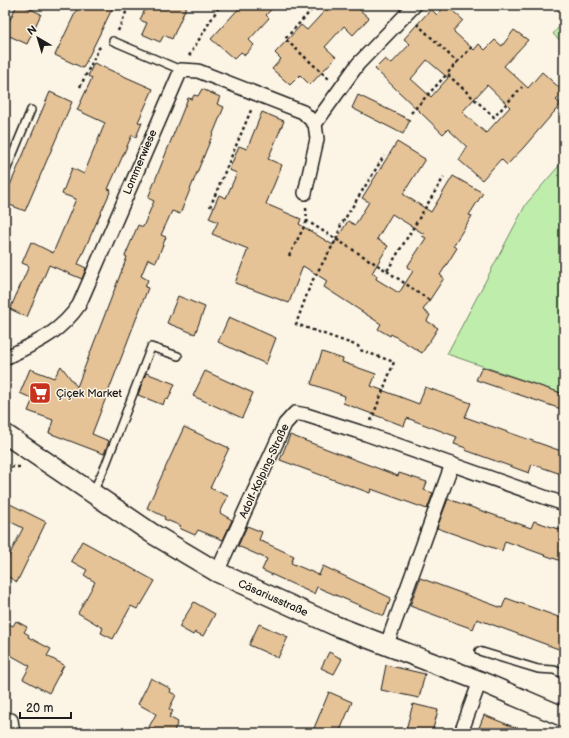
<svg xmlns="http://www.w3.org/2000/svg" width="569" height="738" viewBox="0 0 569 738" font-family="'Balsamiq Sans',sans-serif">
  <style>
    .green { fill: #bfeeac; stroke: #6e8564 }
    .building { fill: #e5c397; stroke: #1c1c1c; fill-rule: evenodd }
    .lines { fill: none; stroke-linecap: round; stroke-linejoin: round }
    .service-casing { stroke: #1c1c1c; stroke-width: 10 }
    .minor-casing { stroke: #1c1c1c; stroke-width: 16 }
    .secondary-casing { stroke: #1c1c1c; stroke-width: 22 }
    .path { stroke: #1c1c1c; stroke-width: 2.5; stroke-dasharray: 3 3; stroke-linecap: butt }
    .service { stroke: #fcf5e5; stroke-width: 7 }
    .minor { stroke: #fcf5e5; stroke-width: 13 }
    .secondary { stroke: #fcf5e5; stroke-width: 19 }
    .labels { text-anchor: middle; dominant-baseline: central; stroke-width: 3; stroke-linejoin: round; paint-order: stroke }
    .street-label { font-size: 11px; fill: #1c1c1c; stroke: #fcf5e5 }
    .poi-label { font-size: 11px; fill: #1c1c1c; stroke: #fcf5e5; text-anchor: start }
  </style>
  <rect width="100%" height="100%" fill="#fcf5e5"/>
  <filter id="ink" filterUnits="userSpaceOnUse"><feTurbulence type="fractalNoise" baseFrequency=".025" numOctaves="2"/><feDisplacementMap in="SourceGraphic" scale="8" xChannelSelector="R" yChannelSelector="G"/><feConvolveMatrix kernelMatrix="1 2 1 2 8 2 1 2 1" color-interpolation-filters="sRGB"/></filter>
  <g filter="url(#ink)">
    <!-- green -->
    <g class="green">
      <polygon points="564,21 564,44 553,34"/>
      <polygon points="564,160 564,394 447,354 526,204"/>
    </g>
    <!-- building -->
    <g class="building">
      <polygon points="17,5 22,5 41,14 27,44 5,34 5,30"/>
      <polygon points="79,5 114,5 83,68 55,55"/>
      <polygon points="147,5 187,5 172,39 164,35 160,42 142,34 147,23 140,20"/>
      <polygon points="242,5 275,5 266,15 269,18 249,40 254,45 245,55 241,52 234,59 211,39"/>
      <polygon points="330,5 354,5 369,18 353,35 344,26 325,47 336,57 310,85 300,75 290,85 272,69 281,59 275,53 301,25 307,30"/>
      <path d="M446,5L463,20L453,31L474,50L479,44L485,50L495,40L502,46L514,30L528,40L504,66L528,88L542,72L564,92L556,100L561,104L524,147L507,165L501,159L482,180L459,160L467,147L448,129L443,134L375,69L385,59L391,64L410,44L404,39L431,9L437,15ZM427,60L448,78L431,97L411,79ZM487,85L510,107L486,133L462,112Z"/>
      <polygon points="94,63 153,89 138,122 142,123 136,137 132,135 108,189 111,190 78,264 86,268 82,279 49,265 27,317 10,309 29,266 22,263 31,242 53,253 76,199 62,194 72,168 84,174 105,123 77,110 92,78 88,76"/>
      <polygon points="202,89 220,97 217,104 224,107 180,214 172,211 161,235 166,237 156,262 148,259 141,276 148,280 145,287 148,288 92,434 109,441 104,454 49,433 53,420 28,411 33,399 20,393 30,369 54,378 61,366 77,387 127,257 125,256 138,225 143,227 154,201 148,198 188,98 192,99 194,95 198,96"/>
      <polygon points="50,92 72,102 25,211 5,203 5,197"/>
      <polygon points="358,95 410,120 403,134 352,108"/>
      <path d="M262,112L284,121L268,159L282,165L266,204L301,219L299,224L333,245L348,221L355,225L369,202L362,198L397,142L425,159L403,194L431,212L453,176L483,193L469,215L472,216L453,246L457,248L440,275L444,278L423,310L430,315L427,321L438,328L422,353L391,334L390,336L378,329L381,324L324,287L327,281L303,266L289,303L235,283L248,249L212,234L218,222L209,218L219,195L226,198L237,173L229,170L239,146L247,149ZM392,214L424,234L422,236L426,238L407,267L413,271L399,293L376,279L377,276L372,273L388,246L377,239Z"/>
      <polygon points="178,296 205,307 195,334 167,323"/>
      <polygon points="229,317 276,338 266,364 218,342"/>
      <polygon points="322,352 343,359 342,362 376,374 371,386 419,404 425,387 471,403 465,417 564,452 564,475 532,464 529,473 465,450 466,448 454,444 457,437 407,418 404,426 343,403 345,396 311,384"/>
      <polygon points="482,367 564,394 564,410 476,380"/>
      <polygon points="205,371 253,393 242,418 193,396"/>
      <polygon points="146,373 175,384 168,400 165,399 163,405 138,395"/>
      <polygon points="184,427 229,448 210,488 228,496 220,513 232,520 223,540 198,530 195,535 179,528 181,526 164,519 165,517 147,508"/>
      <polygon points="290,435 398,476 399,473 427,482 424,490 433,493 427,509 371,489 370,493 280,460"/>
      <polygon points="448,499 531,528 534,521 564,531 564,562 505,541 502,551 437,528"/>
      <polygon points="10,504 46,522 17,582 5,575 5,564 23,528 5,519 5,513"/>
      <polygon points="247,526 262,532 259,540 294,556 291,563 319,575 323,566 391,598 384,616 317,587 314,594 262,570 267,559 238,546"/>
      <polygon points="82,541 155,581 141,605 140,604 137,609 131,606 113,639 101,633 103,628 78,613 95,582 84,575 87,570 71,561"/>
      <polygon points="420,578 502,608 506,598 564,619 564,651 477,619 473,629 410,606"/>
      <polygon points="194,602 215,614 203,636 195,632 193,635 179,627"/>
      <polygon points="16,621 27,627 24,632 29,635 28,637 51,649 47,656 64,665 49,693 23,679 30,666 5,652 5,631 9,624 13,626"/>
      <polygon points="259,624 288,637 278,658 249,645"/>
      <polygon points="329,652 342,659 334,674 321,668"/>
      <polygon points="386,665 425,674 419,698 381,690"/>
      <polygon points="151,678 171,689 170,692 176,695 169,709 173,711 169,717 178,722 173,733 161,733 149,727 156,714 138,704"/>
      <polygon points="329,692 352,702 339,733 312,733"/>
      <polygon points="413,704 438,710 432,733 405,733"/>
      <polygon points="484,715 526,732 526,733 477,733"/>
    </g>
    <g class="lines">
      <!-- service casing -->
      <g class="service-casing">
        <g id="service">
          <polyline points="113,41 181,70"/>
          <polyline points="5,173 31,110"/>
          <polyline points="93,492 106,464 151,347 178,356"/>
          <polyline points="479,651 538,669 554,670 564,674"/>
        </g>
      </g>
      <!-- minor casing -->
      <g class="minor-casing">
        <g id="minor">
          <polyline points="315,124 358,64 415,5"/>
          <path d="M5,358C35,343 59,334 79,305L181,70L198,71L303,112L315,124L317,139L305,193"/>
          <polyline points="217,572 285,424 295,413 306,415 366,434 564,504"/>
          <polyline points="387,644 452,464"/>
          <polyline points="11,720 13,733"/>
          <polyline points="461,733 480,681"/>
        </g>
      </g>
      <!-- secondary casing -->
      <g class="secondary-casing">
        <polyline id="secondary" points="5,434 153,534 217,572 336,626 480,681 564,717"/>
      </g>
      <!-- path -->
      <g class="path">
        <polyline points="316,5 285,39 329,79"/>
        <polyline points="417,24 457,62 447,74 494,117 522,87"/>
        <polyline points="118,31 129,5"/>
        <polyline points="189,56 220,5"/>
        <polyline points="457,62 473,46"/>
        <polyline points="80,87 99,48 102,46"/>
        <polyline points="411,113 447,74"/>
        <polyline points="210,207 252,108"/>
        <polyline points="306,208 307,221 387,271 444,177"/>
        <polyline points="289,256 307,221"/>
        <polyline points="387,271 429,300"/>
        <polyline points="371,421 394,362 360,350 358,346 296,324 311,283 336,240 341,225 384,156"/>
        <polyline points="5,467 20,467"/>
      </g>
      <!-- service -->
      <use href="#service" class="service"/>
      <!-- minor -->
      <use href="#minor" class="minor"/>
      <!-- secondary -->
      <use href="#secondary" class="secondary"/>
    </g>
  </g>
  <!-- icons -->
  <defs>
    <g id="supermarket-square" transform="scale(1.15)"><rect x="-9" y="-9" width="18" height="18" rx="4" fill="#c8321e" stroke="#fcf5e5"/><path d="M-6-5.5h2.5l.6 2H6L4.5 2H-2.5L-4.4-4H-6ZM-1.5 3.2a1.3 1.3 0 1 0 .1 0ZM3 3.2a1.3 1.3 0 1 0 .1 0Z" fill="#fff"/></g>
  </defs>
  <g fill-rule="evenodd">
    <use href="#supermarket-square" x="40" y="393"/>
  </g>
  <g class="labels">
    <!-- street labels -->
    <g class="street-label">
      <text transform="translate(140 162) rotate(-67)">Lommerwiese</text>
      <text transform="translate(264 471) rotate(-65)">Adolf-Kolping-Straße</text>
      <text transform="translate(273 598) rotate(24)">Cäsariusstraße</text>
    </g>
    <!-- poi labels -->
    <g class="poi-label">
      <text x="56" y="393">Çiçek Market</text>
    </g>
  </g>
  <!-- margin -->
  <rect width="569" height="738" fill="none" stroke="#fcf5e5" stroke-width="20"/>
  <rect x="10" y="10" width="549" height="718" fill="none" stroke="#1c1c1c" stroke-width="1.5" filter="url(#ink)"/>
  <!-- north arrow -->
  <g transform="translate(38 38) rotate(322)" stroke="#fcf5e5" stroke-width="3" paint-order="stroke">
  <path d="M0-3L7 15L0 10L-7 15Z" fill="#1c1c1c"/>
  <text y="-6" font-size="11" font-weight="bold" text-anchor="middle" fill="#1c1c1c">N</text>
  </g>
  <!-- scale -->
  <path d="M20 712v6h51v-6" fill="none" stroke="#1c1c1c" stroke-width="2"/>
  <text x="26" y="712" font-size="12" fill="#1c1c1c" stroke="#fcf5e5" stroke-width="3" paint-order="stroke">20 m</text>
</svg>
